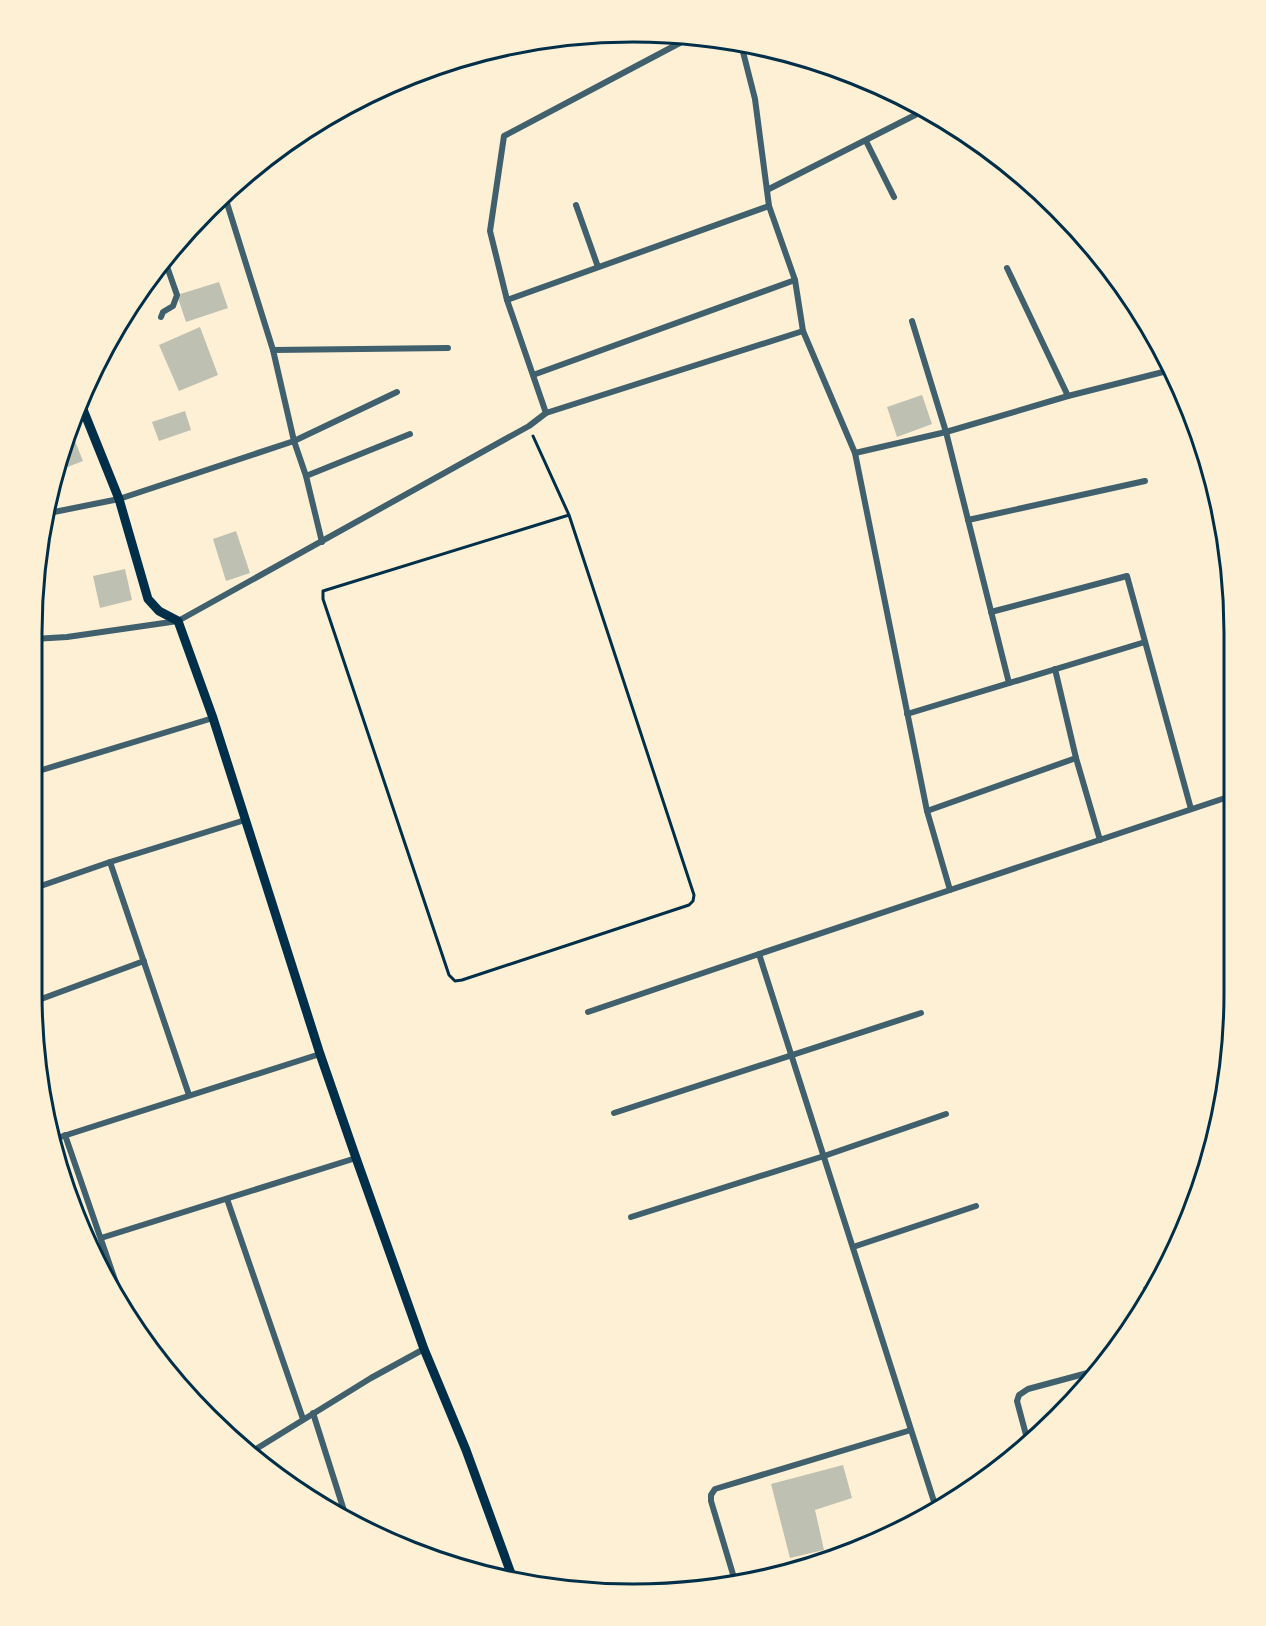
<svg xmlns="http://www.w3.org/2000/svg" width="1266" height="1626" viewBox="0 0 1266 1626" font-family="'IBM Plex Serif',serif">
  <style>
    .building { fill: #bec0b2 }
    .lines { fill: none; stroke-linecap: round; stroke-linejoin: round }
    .path { stroke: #003049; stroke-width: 3 }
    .minor { stroke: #3f606c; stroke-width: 6 }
    .secondary { stroke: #003049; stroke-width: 9 }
    .rim { fill: none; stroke: #003049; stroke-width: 3 }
  </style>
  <rect width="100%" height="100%" fill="#fdf0d5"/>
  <!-- building -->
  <g class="building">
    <polygon points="219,282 228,308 186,322 177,295"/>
    <polygon points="200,327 218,375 179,391 159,345"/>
    <polygon points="922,395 932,424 897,437 887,407"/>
    <polygon points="185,411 191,430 159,441 152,422"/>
    <polygon points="73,436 83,461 57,471 63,440"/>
    <polygon points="236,531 250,573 226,581 213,539"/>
    <polygon points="125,569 132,600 100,608 93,576"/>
    <polygon points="843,1465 852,1498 815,1510 824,1550 790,1558 771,1484"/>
  </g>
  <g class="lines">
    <!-- path -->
    <polyline class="path" points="533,436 569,515 323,591 323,599 449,975 455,981 462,980 689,905 693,901 694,895 569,515"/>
    <!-- minor -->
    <g class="minor">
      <polyline points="741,44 755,99 769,206 795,280 803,331 855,453 927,811 950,890 759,954 937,1511"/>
      <polyline points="866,141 894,197"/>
      <polyline points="767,190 925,110"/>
      <polyline points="215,203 226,200 273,350 294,441 306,476 322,542"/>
      <polyline points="576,205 598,267"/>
      <polyline points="1007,268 1068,396"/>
      <polyline points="507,300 769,206"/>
      <polyline points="161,317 163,312 173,306 177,295 164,258"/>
      <polyline points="912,321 946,432 1009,683"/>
      <polyline points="273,350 448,348"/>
      <polyline points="533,375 795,280"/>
      <polyline points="546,413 507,300 490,231 504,136 693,36"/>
      <polyline points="855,453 946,432 1068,396 1171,370"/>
      <polyline points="306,476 410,434"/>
      <polyline points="49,513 119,499 294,441 397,392"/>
      <polyline points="968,520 1145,481"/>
      <polyline points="991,612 1127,576 1191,809"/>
      <polyline points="33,639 67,637 178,621 529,426 546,413 803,331"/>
      <polyline points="1055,669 1076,758 1100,840"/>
      <polyline points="907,714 1145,642"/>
      <polyline points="32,773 213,718"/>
      <polyline points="927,811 1076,758"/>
      <polyline points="110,862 189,1095"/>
      <polyline points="32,889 110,862 245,820"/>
      <polyline points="950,890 1234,795"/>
      <polyline points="33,1002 144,961"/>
      <polyline points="588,1012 759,954"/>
      <polyline points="614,1113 921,1013"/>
      <polyline points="65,1135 126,1312"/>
      <polyline points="51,1140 320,1054"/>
      <polyline points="227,1199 303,1419"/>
      <polyline points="631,1217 824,1156 946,1114"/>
      <polyline points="101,1238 356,1158"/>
      <polyline points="853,1247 976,1206"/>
      <polyline points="1146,1289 1149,1298"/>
      <polyline points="313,1413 347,1520"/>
      <polyline points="1029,1446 1017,1401 1019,1395 1028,1389 1095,1371"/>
      <polyline points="251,1452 371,1378 424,1349"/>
      <polyline points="747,1579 847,1550"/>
      <polyline points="735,1581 711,1501 711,1495 715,1489 911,1430"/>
    </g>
    <!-- secondary -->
    <polyline class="secondary" points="80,402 119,499 148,599 159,611 178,621 213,718 320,1054 356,1158 424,1349 466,1450 513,1579"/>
  </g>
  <!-- crop -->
  <path d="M0 0H1266V1626H0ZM633 42H633A591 591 0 0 1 1224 633V993A591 591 0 0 1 633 1584H633A591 591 0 0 1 42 993V633A591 591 0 0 1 633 42Z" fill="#fdf0d5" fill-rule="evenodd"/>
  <path class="rim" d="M633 42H633A591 591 0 0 1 1224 633V993A591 591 0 0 1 633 1584H633A591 591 0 0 1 42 993V633A591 591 0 0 1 633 42Z"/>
</svg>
